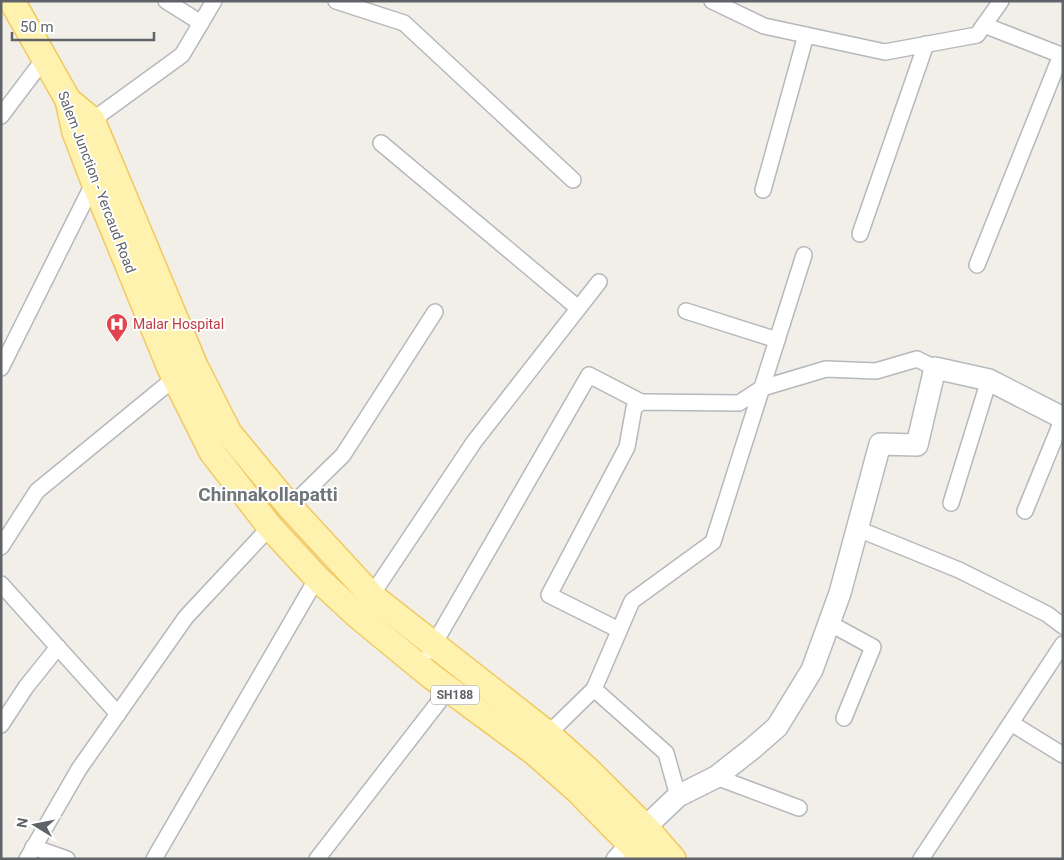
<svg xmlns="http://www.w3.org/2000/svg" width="1064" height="860" viewBox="0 0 1064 860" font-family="Roboto,sans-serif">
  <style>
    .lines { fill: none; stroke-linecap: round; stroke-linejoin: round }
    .street-casing { stroke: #b5b8bc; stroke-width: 18 }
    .secondary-casing { stroke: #b6babf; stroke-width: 24 }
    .primary-casing { stroke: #f2c960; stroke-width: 28 }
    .street { stroke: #fff; stroke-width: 15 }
    .secondary { stroke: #fff; stroke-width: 21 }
    .primary { stroke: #fff2af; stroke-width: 25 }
    .labels { text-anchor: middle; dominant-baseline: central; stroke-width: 4; stroke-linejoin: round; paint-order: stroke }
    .shield { fill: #fff; stroke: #8f9295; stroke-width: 1 }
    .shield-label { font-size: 12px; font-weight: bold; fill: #5f6368 }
    .street-label { font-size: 14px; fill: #5f6368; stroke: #fff }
    .health-label { font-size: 14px; fill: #be3a42; stroke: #fff; text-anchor: start }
    .district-label { font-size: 19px; font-weight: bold; fill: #70757a; stroke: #fff }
  </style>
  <rect width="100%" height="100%" fill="#f1efe8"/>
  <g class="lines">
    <!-- street casing -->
    <g class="street-casing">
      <g id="street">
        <polyline points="166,1 201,23"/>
        <polyline points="336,1 404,23 573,180"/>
        <polyline points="712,1 764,26 885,52 977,35 1001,1"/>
        <polyline points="1,116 44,59"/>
        <polyline points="87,124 182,55 214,1"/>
        <polyline points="381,143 578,308"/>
        <polyline points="763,190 806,35"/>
        <polyline points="860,234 926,44"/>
        <polyline points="977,265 1061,55 984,25"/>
        <polyline points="686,311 777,340"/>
        <polyline points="1,368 94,182"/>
        <polyline points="951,503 989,380"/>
        <polyline points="290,507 343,455 435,312"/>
        <polyline points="1025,511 1063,418"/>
        <polyline points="858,529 959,570 1047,614 1063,626"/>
        <polyline points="1,547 37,491 176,377"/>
        <polyline points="1,584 118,714"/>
        <polyline points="367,602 474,442 599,282"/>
        <polyline points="829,623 873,647 844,718"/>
        <polyline points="619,630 549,595 627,447 634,408 641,402 739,403 762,388 826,369 876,371 917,359 935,368"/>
        <polyline points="430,651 589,375 641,402"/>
        <polyline points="594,689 666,753 678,796"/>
        <polyline points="1011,723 1063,755"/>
        <polyline points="1,725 26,687 58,647"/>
        <polyline points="548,734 594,689 632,601 713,542 804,255"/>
        <polyline points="716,777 799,808"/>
        <polyline points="33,847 67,859"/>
        <polyline points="27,859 79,769 186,617 270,527"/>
        <polyline points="154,859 317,578"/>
        <polyline points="317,859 448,690"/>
        <polyline points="614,859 629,842"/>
        <polyline points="921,859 1063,644"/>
      </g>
    </g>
    <!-- secondary casing -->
    <g class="secondary-casing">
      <polyline id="secondary" points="634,838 678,796 716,777 753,748 777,727 812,670 840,593 880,444 917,445 935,368 989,380 1063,418"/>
    </g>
    <!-- primary casing -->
    <g class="primary-casing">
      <g id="primary">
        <polyline points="12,1 68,100 75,132 94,182 170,368 212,452 270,527 317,578 358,616 431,676 535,753 578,791 645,859"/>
        <polyline points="68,100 92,120 195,366 229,433 290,507 372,596 548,734 588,770 646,828 673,859"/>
      </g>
    </g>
    <!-- street -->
    <use href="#street" class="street"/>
    <!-- secondary -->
    <use href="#secondary" class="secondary"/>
    <!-- primary -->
    <use href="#primary" class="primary"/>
  </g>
  <!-- icons -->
  <defs>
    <g id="hospital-pin" transform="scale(1.125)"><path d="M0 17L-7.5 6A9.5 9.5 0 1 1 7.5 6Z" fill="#e0444e" stroke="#fff"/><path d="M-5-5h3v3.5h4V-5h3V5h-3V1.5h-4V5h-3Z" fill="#fff"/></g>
  </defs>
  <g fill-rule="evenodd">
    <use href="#hospital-pin" x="117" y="324"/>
  </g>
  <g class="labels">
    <!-- shield labels -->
    <rect class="shield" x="431" y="685.5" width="48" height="19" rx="4"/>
    <g class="shield-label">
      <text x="455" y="695">SH188</text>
    </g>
    <!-- street labels -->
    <g class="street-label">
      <text transform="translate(97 182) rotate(69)">Salem Junction - Yercaud Road</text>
    </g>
    <!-- health labels -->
    <g class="health-label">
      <text x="133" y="324">Malar Hospital</text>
    </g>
    <!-- district labels -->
    <g class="district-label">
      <text x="268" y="494">Chinnakollapatti</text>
    </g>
  </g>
  <!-- border -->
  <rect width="1064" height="860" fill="none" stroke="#5f6368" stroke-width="5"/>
  <!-- north arrow -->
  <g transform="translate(35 825) rotate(280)" stroke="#ffffff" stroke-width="4" paint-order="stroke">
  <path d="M0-4L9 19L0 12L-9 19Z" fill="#5f6368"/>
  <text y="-8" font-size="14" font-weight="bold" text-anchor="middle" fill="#5f6368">N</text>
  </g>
  <!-- scale -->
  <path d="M12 32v8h142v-8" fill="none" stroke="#5f6368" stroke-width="2.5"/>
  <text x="20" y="32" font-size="15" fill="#5f6368" stroke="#ffffff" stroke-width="4" paint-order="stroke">50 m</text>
</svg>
